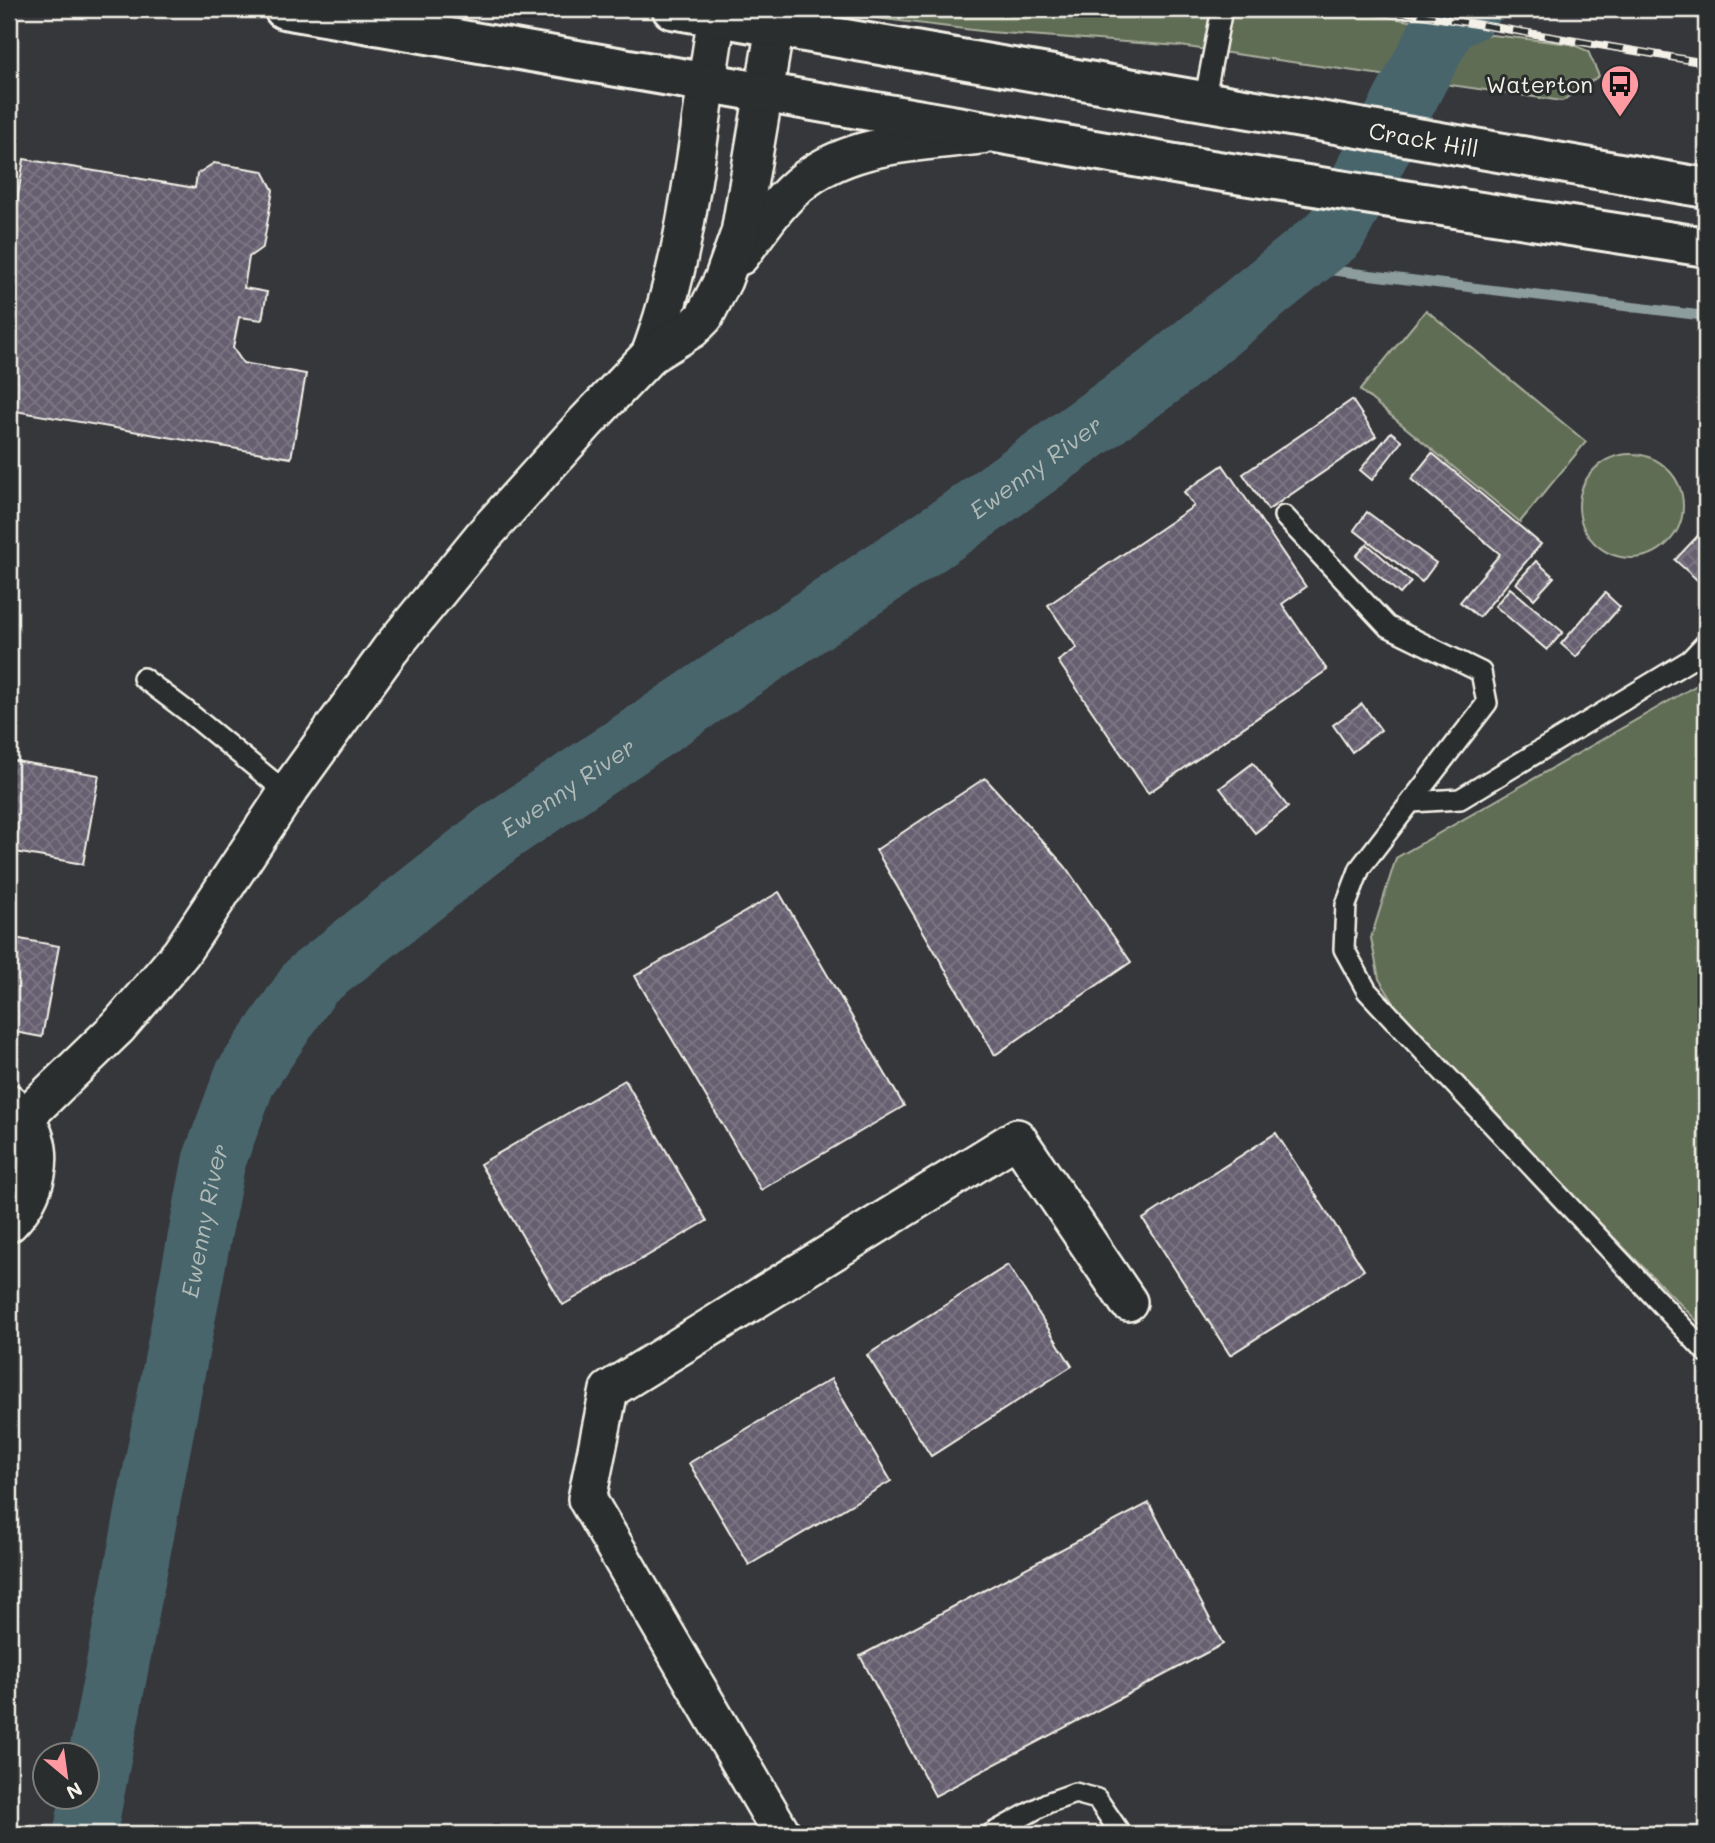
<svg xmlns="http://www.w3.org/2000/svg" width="1715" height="1843" viewBox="0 0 1715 1843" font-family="Mali,sans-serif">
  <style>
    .grass { fill: #616d54; stroke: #aaaf9e; stroke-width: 2 }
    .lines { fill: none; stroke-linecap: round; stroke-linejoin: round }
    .stream { stroke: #8d9d9e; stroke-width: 10 }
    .river { stroke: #48656c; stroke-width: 63 }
    .building { fill: url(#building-cross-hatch); stroke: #f4f1e8; stroke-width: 2 }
    .service-casing { stroke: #f4f1e8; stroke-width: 24 }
    .minor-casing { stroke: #f4f1e8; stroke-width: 42 }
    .primary-casing { stroke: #f4f1e8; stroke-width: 44 }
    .service { stroke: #2a2d2e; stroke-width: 19 }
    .minor { stroke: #2a2d2e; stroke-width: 37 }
    .primary { stroke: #2a2d2e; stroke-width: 38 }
    .rail-casing { stroke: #f4f1e8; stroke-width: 8 }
    .rail { stroke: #2a2d2e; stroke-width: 5; stroke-dasharray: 16; stroke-linecap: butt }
    .labels { text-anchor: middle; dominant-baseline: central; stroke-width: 6; stroke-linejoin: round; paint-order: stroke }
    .poi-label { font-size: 23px; fill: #f4f1e8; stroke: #2a2d2e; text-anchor: end }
    .street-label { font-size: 23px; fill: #f4f1e8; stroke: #2a2d2e }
    .water-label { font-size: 24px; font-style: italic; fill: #afb9b6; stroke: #2a2d2e }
  </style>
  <defs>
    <pattern id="building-cross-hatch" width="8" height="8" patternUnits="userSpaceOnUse" patternTransform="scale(1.75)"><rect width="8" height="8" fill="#655f70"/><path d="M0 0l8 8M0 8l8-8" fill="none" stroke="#7c7684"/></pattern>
  </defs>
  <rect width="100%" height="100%" fill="#36373b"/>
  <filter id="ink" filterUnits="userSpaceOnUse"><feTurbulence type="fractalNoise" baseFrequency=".0143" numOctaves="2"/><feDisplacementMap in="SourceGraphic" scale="14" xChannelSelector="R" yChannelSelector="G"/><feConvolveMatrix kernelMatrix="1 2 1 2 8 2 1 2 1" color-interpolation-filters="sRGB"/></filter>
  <g filter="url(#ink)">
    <!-- grass -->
    <g class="grass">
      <polygon points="817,9 1342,9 1483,34 1571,44 1588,51 1599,76 1562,101 1180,46 989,32 868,17"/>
      <polygon points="1426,310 1586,442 1520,522 1360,390"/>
      <circle cx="1631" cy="506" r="52"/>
      <polygon points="1706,677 1706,1330 1417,1040 1379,979 1371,938 1396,858 1702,682"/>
    </g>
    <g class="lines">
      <!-- stream -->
      <polyline class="stream" points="1296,266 1706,316"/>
      <!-- river -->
      <path class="river" id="s1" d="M85,1834L214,1161L245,1078L311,981L497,834L954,525L1157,378L1335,233L1446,22L1470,9"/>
    </g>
    <!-- building -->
    <g class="building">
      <polygon points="24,159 195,188 197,174 214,163 263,171 273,190 263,247 249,257 244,288 267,292 262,320 239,317 233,348 243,363 306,374 291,458 9,410 9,249"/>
      <polygon points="1352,400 1376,436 1268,510 1243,474"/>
      <polygon points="1391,432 1402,441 1372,480 1360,470"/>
      <polygon points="1432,453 1541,544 1479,617 1460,602 1500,554 1411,479"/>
      <polygon points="1223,465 1306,587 1282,604 1327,670 1148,793 1058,661 1077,648 1048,605 1194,506 1184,492"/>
      <polygon points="1367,512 1436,563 1422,582 1354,530"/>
      <polygon points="1706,527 1706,588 1675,560"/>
      <polygon points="1367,544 1411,582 1400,594 1356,556"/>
      <polygon points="1536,561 1554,577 1534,599 1516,583"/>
      <polygon points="1510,588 1563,632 1547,650 1495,606"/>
      <polygon points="1605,593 1620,607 1576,657 1561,644"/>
      <polygon points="1362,704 1381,730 1352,752 1333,725"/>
      <polygon points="9,760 99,775 83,864 9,851"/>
      <polygon points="1253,763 1288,807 1255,833 1220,788"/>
      <polygon points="985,778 1065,866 1131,962 995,1055 876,850"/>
      <polygon points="779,892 904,1106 761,1190 635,976"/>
      <polygon points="9,937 59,946 42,1037 9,1031"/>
      <polygon points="625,1080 707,1221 563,1305 480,1164"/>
      <polygon points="1276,1133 1364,1270 1230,1355 1143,1219"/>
      <polygon points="1008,1265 1072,1366 931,1456 867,1355"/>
      <polygon points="831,1379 891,1481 749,1565 689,1463"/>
      <polygon points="1149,1503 1223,1644 935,1796 860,1656"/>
    </g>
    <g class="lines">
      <!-- service casing -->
      <g class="service-casing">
        <g id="service">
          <polyline points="1204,102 1222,9"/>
          <polyline points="1284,516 1387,626 1481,672 1487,703 1360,868 1346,905 1344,949 1367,991 1706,1352"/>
          <polyline points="143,678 188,712 287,793"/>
          <polyline points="1412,802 1460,799 1690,660 1706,643"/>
          <polyline points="991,1834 1047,1803 1075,1793 1097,1799 1121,1834"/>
        </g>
      </g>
      <!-- minor casing -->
      <g class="minor-casing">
        <g id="minor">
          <path d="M740,256C760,229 779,199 806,179C856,142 922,142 981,135"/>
          <path d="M650,355C690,250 698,127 717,17"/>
          <path d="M9,1103C14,1108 21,1113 25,1119C49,1154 36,1195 9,1223"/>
          <polyline points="24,1118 118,1027 181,953 287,793 390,650 484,535 586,422 650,355 692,329 704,317 723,280 740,233 775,27"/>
          <polyline points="782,1834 587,1499 609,1390 1017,1138 1128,1302"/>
        </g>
      </g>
      <!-- primary casing -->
      <g class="primary-casing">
        <g id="primary">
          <polyline points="284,9 1192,167 1706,247"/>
          <path id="s2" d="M672,9L1706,188"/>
        </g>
      </g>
      <!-- service -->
      <use href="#service" class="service"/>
      <!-- minor -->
      <use href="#minor" class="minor"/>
      <!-- primary -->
      <use href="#primary" class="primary"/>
      <!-- rail casing -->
      <g class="rail-casing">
        <polyline id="rail" points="1387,9 1706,63"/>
      </g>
      <!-- rail -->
      <use href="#rail" class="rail"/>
    </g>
  </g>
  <!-- icons -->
  <defs>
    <g id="bus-pin" transform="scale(2.0125)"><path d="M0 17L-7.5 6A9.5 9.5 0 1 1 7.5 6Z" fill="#ff9aa2" stroke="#2a2d2e"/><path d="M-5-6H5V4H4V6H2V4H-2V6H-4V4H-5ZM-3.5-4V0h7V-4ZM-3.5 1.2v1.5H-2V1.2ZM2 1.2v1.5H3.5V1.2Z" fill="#111"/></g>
  </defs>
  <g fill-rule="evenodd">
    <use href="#bus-pin" x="1620" y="84"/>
  </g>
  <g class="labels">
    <!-- poi labels -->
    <g class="poi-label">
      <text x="1593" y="84">Waterton</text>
    </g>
    <!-- street labels -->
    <g class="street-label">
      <text stroke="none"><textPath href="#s2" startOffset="763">Crack Hill</textPath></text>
    </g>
    <!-- water labels -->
    <g class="water-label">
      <text stroke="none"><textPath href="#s1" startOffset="1780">Ewenny River</textPath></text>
      <text stroke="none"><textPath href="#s1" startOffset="1213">Ewenny River</textPath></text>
      <text stroke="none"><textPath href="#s1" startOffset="625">Ewenny River</textPath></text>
    </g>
  </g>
  <!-- margin -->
  <rect width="1715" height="1843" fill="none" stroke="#2a2d2e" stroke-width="35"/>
  <rect x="18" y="18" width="1680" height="1808" fill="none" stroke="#f4f1e8" stroke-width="2.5" filter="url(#ink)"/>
  <!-- north arrow -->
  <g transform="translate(66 1776) rotate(151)"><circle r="33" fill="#2a2d2e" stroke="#7b7b78" stroke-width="2"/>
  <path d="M0-5L12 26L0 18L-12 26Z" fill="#ff9aa2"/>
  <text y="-10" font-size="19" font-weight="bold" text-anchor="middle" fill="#f4f1e8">N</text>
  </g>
</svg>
